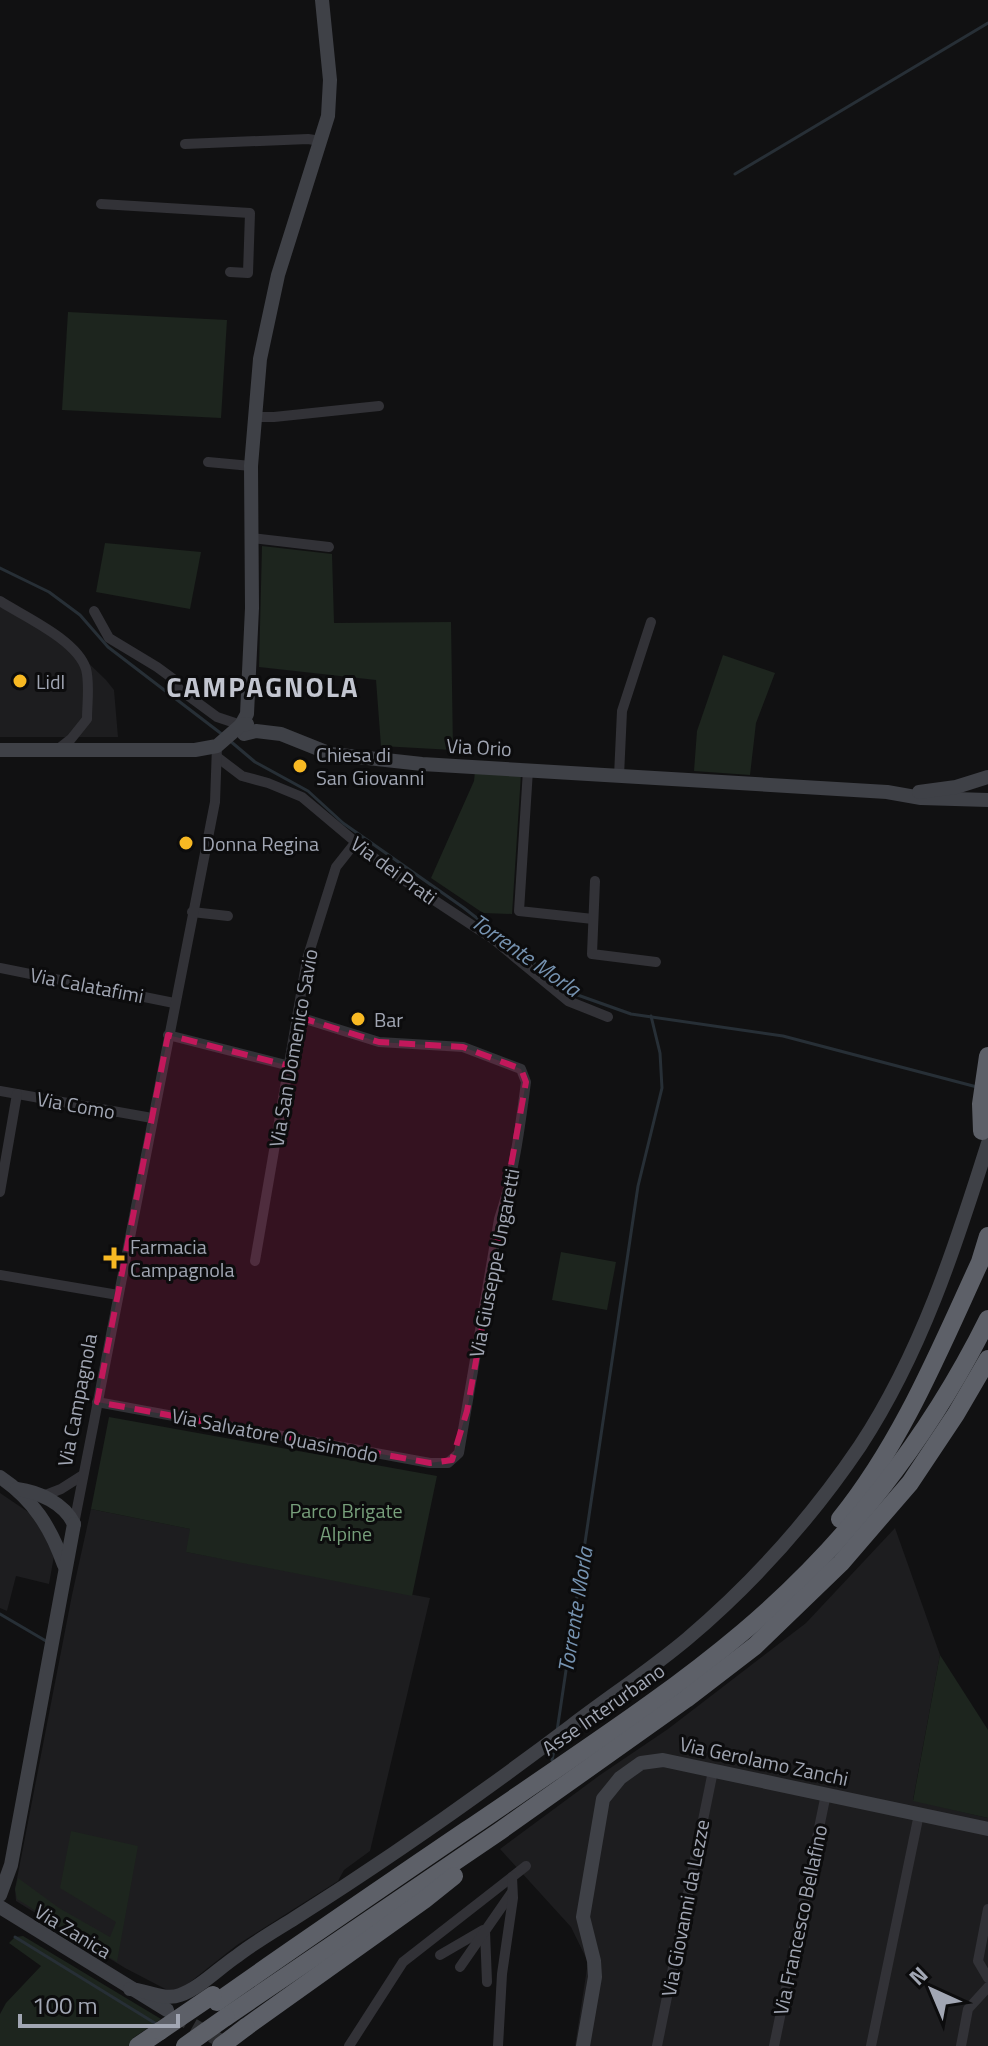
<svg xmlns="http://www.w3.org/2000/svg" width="988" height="2046" viewBox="0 0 988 2046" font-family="'Titillium Web',sans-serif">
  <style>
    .built { fill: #1d1d1f }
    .green { fill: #1d251e }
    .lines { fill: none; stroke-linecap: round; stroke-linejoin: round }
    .stream { stroke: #272f36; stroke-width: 3 }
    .secondary-tunnel { stroke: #2e2f32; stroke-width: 14; stroke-dasharray: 14 7; stroke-linecap: butt }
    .street { stroke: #323237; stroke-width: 10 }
    .secondary { stroke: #3f4147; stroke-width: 14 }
    .highway { stroke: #5d6068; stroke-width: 18 }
    .highway-bridge { stroke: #5d6068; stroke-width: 18 }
    .marked { fill: #c2185b; fill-opacity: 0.2; stroke: #c2185b; stroke-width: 6; stroke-dasharray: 16 10; stroke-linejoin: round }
    .poi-dot { fill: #f8b923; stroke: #0c0c0d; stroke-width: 3 }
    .labels { text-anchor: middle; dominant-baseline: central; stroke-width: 6; stroke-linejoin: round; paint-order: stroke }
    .poi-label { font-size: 20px; fill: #a1a6b3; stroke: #0c0c0d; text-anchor: start }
    .street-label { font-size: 20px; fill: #a1a6b3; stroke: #0c0c0d }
    .park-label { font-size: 20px; fill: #779f7b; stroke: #0c0c0d }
    .water-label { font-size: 22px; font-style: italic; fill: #7693b1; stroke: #0c0c0d }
    .district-label { font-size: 28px; font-weight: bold; letter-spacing: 2px; fill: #c2c5cf; stroke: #0c0c0d }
  </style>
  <rect width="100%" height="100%" fill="#111112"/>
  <!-- built -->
  <g class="built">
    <polygon points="0,596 52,628 106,680 114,690 118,737 0,737"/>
    <polygon points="0,1493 34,1516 54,1556 49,1584 16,1576 7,1611 0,1608"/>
    <polygon points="91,1509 191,1529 187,1552 430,1598 370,1851 344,1870 338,1881 237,1945 175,1994 125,1968 16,1901 15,1889 72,1595"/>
    <polygon points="895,1528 940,1655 913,1800 988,1818 988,2046 575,2046 588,1962 571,1927 500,1849 600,1775 668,1729 806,1623"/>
  </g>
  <!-- green -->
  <g class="green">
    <polygon points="68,312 227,320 221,418 62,410"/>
    <polygon points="105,543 201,552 190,609 96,592"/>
    <polygon points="262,546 332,554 334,623 451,622 453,750 381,746 376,680 259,667"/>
    <polygon points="723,655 775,673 756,723 750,775 694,771 697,731"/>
    <polygon points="475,771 521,774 512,914 483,913 431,878 474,781"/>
    <polygon points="561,1252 616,1262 607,1310 552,1300"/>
    <polygon points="109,1417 437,1476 412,1596 186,1552 190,1529 91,1509"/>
    <polygon points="940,1655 988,1730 988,1818 913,1801"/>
    <polygon points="71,1831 138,1846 117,1962 17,1899 15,1889 18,1878 59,1908 110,1937 116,1922 60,1888"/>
    <polygon points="23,1936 161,2019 133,2038 133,2043 128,2046 0,2046 0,2014 6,2003 41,1966 9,1943 15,1937"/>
  </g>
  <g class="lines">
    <!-- stream -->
    <g class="stream">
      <polyline points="735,174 988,23"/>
      <polyline points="0,568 49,592 80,615 108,647 223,735"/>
      <polyline points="229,740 255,762 308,791 343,823 464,908 572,993 631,1014 783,1036 977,1087"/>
      <polyline points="0,1614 46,1641"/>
      <polyline points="557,1731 638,1186 662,1088 660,1053 651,1016"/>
      <polyline points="552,1760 555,1746"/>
      <polyline points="15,1937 158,2025"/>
    </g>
    <!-- secondary-tunnel -->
    <polyline class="secondary-tunnel" points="175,2015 230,2046"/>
    <!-- street -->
    <g class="street">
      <polyline points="185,144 308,139 321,141"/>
      <polyline points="101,204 250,213 248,273 230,272"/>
      <polyline points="255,417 274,417 379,406"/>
      <polyline points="208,462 251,466"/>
      <polyline points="252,538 329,547"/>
      <path d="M0,601C25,617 77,640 86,669C90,684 87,703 87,719L71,739L57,750"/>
      <polyline points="94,611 109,638 157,667 172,678 179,689 217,717 241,725"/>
      <polyline points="217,757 242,776 268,783 302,797 390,871 493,939 568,1001 608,1017"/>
      <polyline points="528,770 519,911 593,919"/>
      <polyline points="619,776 622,711 651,622"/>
      <polyline points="595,881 592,954 656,962"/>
      <polyline points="192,912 228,916"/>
      <polyline points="0,968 174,1003"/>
      <polyline points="168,1035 290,1066"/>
      <polyline points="0,1091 152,1118"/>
      <polyline points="0,1192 17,1094"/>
      <polyline points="255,1261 307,959 336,867 355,843"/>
      <polyline points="0,1275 118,1295"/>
      <path d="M97,1402L430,1463H448L459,1453L499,1219C514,1175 520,1128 526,1082L521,1069L463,1047L379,1042L299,1017"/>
      <polyline points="43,1496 61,1489 83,1475"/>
      <polyline points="74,1524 215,802 217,746"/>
      <polyline points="988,1909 978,1961 988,1978"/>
      <polyline points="485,1931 487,1982"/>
      <polyline points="440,1955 483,1930"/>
      <polyline points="460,1967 512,1892"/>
      <polyline points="349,2046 403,1962 526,1866"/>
      <polyline points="498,2046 502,1974 513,1898 512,1877"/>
      <polyline points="657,2046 713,1771"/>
      <polyline points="774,2046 826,1794"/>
      <polyline points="871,2046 919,1814"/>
      <polyline points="961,2046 968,2009 988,1987"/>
    </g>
    <!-- secondary -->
    <g class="secondary">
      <polyline points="241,725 247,714 252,608 251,466 260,359 278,275 328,116 330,80 322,0"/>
      <polyline points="244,734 256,731 281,734 331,754 422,764 887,792 921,798 988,800"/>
      <polyline points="0,750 195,750 217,746 241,725 247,724"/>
      <polyline points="919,792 956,787 988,777"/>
      <path d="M0,1477C33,1499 51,1528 64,1565"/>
      <path d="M17,1489C39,1492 64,1503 74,1524"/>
      <polyline points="0,1895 11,1865 74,1524"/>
      <polyline points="0,1907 167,2010"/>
      <path d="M130,1989C146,1990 164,2001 180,1995C200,1988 219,1968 237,1956C255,1942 276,1930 295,1918C390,1858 481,1794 571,1726C609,1697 650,1670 687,1639C753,1583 812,1517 860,1446C921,1353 955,1248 988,1143"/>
      <polyline points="583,2046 595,1977 594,1961 583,1917 603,1799 620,1778 641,1763 663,1760 988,1829"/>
    </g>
    <!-- highway -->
    <g class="highway">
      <polyline points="982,1131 981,1104 988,1056"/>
      <path d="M840,1519C902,1442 939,1351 980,1262L988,1236"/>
      <path d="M217,2002C316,1932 417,1864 517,1796C594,1743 672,1692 743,1632C845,1546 929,1438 988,1319"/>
      <polyline points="226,2017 500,1831 686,1699 755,1646 841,1563 910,1483 956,1414 988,1359"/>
      <polyline points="246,2027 424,1900 454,1876"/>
      <polyline points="138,2046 160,2031"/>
    </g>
    <!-- highway-bridge -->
    <g class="highway-bridge">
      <polyline points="160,2031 213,1995"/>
      <polyline points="185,2046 226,2017"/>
      <polyline points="221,2046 246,2027"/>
    </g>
  </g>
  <!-- marked area -->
  <path class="marked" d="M299,1017L379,1042L463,1047L521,1069L526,1082L467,1411L452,1460L430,1463L97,1402L168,1035L290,1066Z"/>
  <!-- markers -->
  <g class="poi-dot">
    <circle cx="20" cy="681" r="8"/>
    <circle cx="300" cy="766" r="8"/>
    <circle cx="186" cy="843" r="8"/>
    <circle cx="358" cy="1019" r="8"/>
    <path d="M110 1246h8v8h8v8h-8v8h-8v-8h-8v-8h8z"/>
  </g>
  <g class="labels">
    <!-- poi labels -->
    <g class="poi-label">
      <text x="36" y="681">Lidl</text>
      <text x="316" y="754">Chiesa di<tspan x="316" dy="23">San Giovanni</tspan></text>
      <text x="202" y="843">Donna Regina</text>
      <text x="374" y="1019">Bar</text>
      <text x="130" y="1246">Farmacia<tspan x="130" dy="23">Campagnola</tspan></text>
    </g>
    <!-- street labels -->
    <g class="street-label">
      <text transform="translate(479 747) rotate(3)">Via Orio</text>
      <text transform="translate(394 870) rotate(36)">Via dei Prati</text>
      <text transform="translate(87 985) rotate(11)">Via Calatafimi</text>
      <text transform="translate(293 1048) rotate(-80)">Via San Domenico Savio</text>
      <text transform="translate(76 1105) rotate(10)">Via Como</text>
      <text transform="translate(494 1263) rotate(-79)">Via Giuseppe Ungaretti</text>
      <text transform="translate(77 1400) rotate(-79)">Via Campagnola</text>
      <text transform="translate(275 1435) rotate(11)">Via Salvatore Quasimodo</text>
      <text transform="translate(603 1709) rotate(-35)">Asse Interurbano</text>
      <text transform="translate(764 1761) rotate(12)">Via Gerolamo Zanchi</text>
      <text transform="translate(685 1908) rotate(-79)">Via Giovanni da Lezze</text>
      <text transform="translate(800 1920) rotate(-78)">Via Francesco Bellafino</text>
      <text transform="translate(73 1931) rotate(31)">Via Zanica</text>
    </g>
    <!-- park labels -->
    <g class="park-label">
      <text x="346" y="1510">Parco Brigate<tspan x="346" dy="23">Alpine</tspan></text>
    </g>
    <!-- water labels -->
    <g class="water-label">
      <text transform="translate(526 955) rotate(35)">Torrente Morla</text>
      <text transform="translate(575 1610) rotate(-81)">Torrente Morla</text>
    </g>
    <!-- district labels -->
    <g class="district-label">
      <text x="263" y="686">CAMPAGNOLA</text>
    </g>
  </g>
  <!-- north arrow -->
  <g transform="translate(932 1990) rotate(316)" stroke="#0c0c0d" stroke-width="6" paint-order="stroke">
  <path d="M0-6L14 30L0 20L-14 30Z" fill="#a1a6b3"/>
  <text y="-12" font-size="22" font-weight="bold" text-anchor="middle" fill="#a1a6b3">N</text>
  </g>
  <!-- scale -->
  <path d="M20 2014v12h158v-12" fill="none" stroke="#a1a6b3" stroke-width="4"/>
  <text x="32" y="2014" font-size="24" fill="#a1a6b3" stroke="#0c0c0d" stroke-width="6" paint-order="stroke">100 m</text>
</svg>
